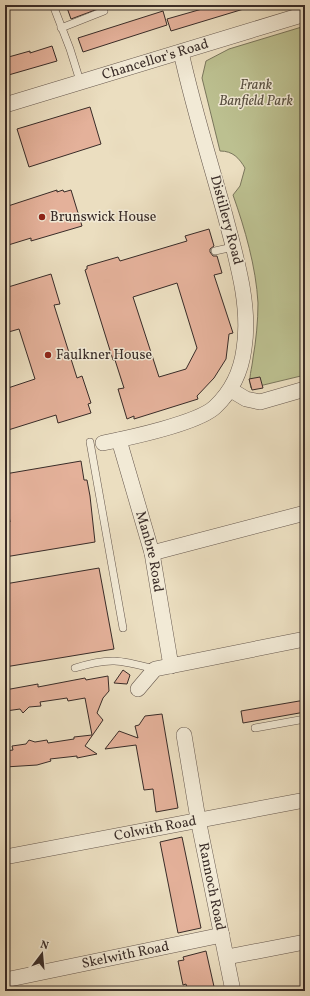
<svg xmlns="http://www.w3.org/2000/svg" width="310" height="996" viewBox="0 0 310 996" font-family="Vollkorn,serif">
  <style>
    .green { fill: #bcc090; stroke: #7a765c }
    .building { fill: #e4b19a; stroke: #392c28; fill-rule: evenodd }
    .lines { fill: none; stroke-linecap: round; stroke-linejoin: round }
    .service-casing { stroke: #66584e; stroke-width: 8 }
    .minor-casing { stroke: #66584e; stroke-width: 16 }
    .service { stroke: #f2ead6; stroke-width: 7 }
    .minor { stroke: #f2ead6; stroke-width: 15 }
    .poi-dot { fill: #8f2418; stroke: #f2ead6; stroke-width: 1.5 }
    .labels { text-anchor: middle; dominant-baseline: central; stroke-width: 3; stroke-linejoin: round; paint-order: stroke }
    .street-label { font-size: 14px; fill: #392c28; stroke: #f2ead6 }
    .park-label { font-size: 14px; font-style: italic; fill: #5a5142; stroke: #f2ead6 }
    .poi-label { font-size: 14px; fill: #392c28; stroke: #f2ead6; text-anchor: start }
  </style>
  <rect width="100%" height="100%" fill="#ebdec0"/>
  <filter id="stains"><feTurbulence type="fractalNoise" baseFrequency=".005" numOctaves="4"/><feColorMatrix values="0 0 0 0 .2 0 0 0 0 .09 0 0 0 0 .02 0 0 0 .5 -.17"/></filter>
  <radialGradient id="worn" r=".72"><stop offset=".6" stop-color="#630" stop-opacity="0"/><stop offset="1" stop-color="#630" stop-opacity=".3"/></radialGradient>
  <!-- green -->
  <path class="green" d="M305,26V375L251,388C248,378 252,369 253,358C256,341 258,321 258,303C256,267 245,229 233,195L240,186L245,168C239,158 233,151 220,151L202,78L206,61L229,49Z"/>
  <!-- building -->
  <g class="building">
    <polygon points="66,5 105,5 106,6 71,19"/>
    <polygon points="216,5 247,5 247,8 171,31 167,19"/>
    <polygon points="163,11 167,25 83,52 78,38"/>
    <polygon points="52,46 57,61 5,76 5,58 30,51 30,53"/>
    <polygon points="90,107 101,144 29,167 17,129"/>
    <polygon points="57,190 57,192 63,190 64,192 71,190 82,226 31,241 31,238 5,246 5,207"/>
    <path d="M209,229L214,246L210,249V252L213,256H217L222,273L214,275L233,333L229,334L226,359L214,378L197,396L198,399L134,419V416L127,419L118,389L124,388L115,360H113L85,270L87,269V266L118,257L120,261L187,241L185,236ZM177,283L197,348L186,369L159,377L133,297Z"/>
    <polygon points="51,274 60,304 54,305 77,378 82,376 91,403 88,404 91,413 58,423 56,415 5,431 5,389 35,379 19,329 5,333 5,288"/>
    <polygon points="260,377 263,388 252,390 249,379"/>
    <polygon points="81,461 84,480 87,480 90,496 95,542 5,557 5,523 10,522 5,492 5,474"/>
    <polygon points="99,568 114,649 5,667 5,584"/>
    <polygon points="123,670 130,675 127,684 114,683"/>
    <polygon points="108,676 109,691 103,698 97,713 103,720 85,746 97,754 77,758 77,756 50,759 51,761 37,765 5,767 5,751 13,750 12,746 26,744 29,740 35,742 47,740 48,743 74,739 74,737 92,735 85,698 68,701 67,698 40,702 41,706 29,707 23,713 20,709 6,711 5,690 38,684 38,687 85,678 86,680"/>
    <polygon points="305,700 305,712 243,723 241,711"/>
    <polygon points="162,714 178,808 156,812 153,789 144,790 136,745 105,749 119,731 138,738 135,726 139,725 145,716"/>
    <polygon points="182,837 201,928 178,933 160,842"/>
    <polygon points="206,951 215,991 191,991 190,987 187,988 186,984 183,985 178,961 184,960 183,957"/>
  </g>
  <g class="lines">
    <!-- service casing -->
    <g class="service-casing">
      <g id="service">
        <polyline points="53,5 70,49 80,81"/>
        <polyline points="61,28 104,11"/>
        <polyline points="215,251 233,247"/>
        <polyline points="90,442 123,628"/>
        <path d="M75,668C110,657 120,660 155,669"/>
        <polyline points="255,728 305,719"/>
      </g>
    </g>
    <!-- minor casing -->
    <g class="minor-casing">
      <g id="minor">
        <path id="s1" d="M5,105L305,14"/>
        <polyline points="231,390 246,399 260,402 305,389"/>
        <path id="s2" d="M119,440L152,553L171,666"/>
        <path d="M103,443C128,438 198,423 215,407C232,391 241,372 244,349C251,305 236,258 225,215C210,161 193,107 181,52"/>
        <polyline points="152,553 305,513"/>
        <polyline points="138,689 155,669 305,639"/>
        <path id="s3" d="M184,735L198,819L233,991"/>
        <path id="s4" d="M5,857L305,800"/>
        <polyline points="227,957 305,942"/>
        <path id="s5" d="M5,980L222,935"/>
      </g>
    </g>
    <!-- service -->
    <use href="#service" class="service"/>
    <!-- minor -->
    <use href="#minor" class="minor"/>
  </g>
  <!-- markers -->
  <g class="poi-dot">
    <circle cx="42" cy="217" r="4"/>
    <circle cx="48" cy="355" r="4"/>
  </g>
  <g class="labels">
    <!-- street labels -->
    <g class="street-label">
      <text stroke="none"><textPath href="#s1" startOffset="157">Chancellor's Road</textPath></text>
      <text transform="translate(226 220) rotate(75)">Distillery Road</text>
      <text stroke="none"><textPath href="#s2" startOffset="116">Manbre Road</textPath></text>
      <text stroke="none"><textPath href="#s4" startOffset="153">Colwith Road</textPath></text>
      <text stroke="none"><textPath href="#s3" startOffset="154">Rannoch Road</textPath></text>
      <text stroke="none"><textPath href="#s5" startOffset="123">Skelwith Road</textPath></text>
    </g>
    <!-- park labels -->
    <g class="park-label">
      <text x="256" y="85">Frank<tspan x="256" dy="16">Banfield Park</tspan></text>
    </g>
    <!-- poi labels -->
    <g class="poi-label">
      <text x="50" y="217">Brunswick House</text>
      <text x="56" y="355">Faulkner House</text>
    </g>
  </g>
  <!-- margin -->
  <rect width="310" height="996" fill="none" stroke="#ebdec0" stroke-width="20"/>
  <rect x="6" y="6" width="298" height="984" fill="none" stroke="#392c28" stroke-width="2"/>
  <rect x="10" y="10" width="290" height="976" fill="none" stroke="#392c28"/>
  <!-- north arrow -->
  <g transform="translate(42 954) rotate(16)" stroke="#f2ead6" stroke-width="3" paint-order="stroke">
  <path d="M0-3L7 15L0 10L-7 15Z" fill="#392c28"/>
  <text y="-6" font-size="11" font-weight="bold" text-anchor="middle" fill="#392c28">N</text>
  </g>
  <rect width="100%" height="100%" filter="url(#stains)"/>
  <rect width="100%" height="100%" fill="url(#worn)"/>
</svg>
